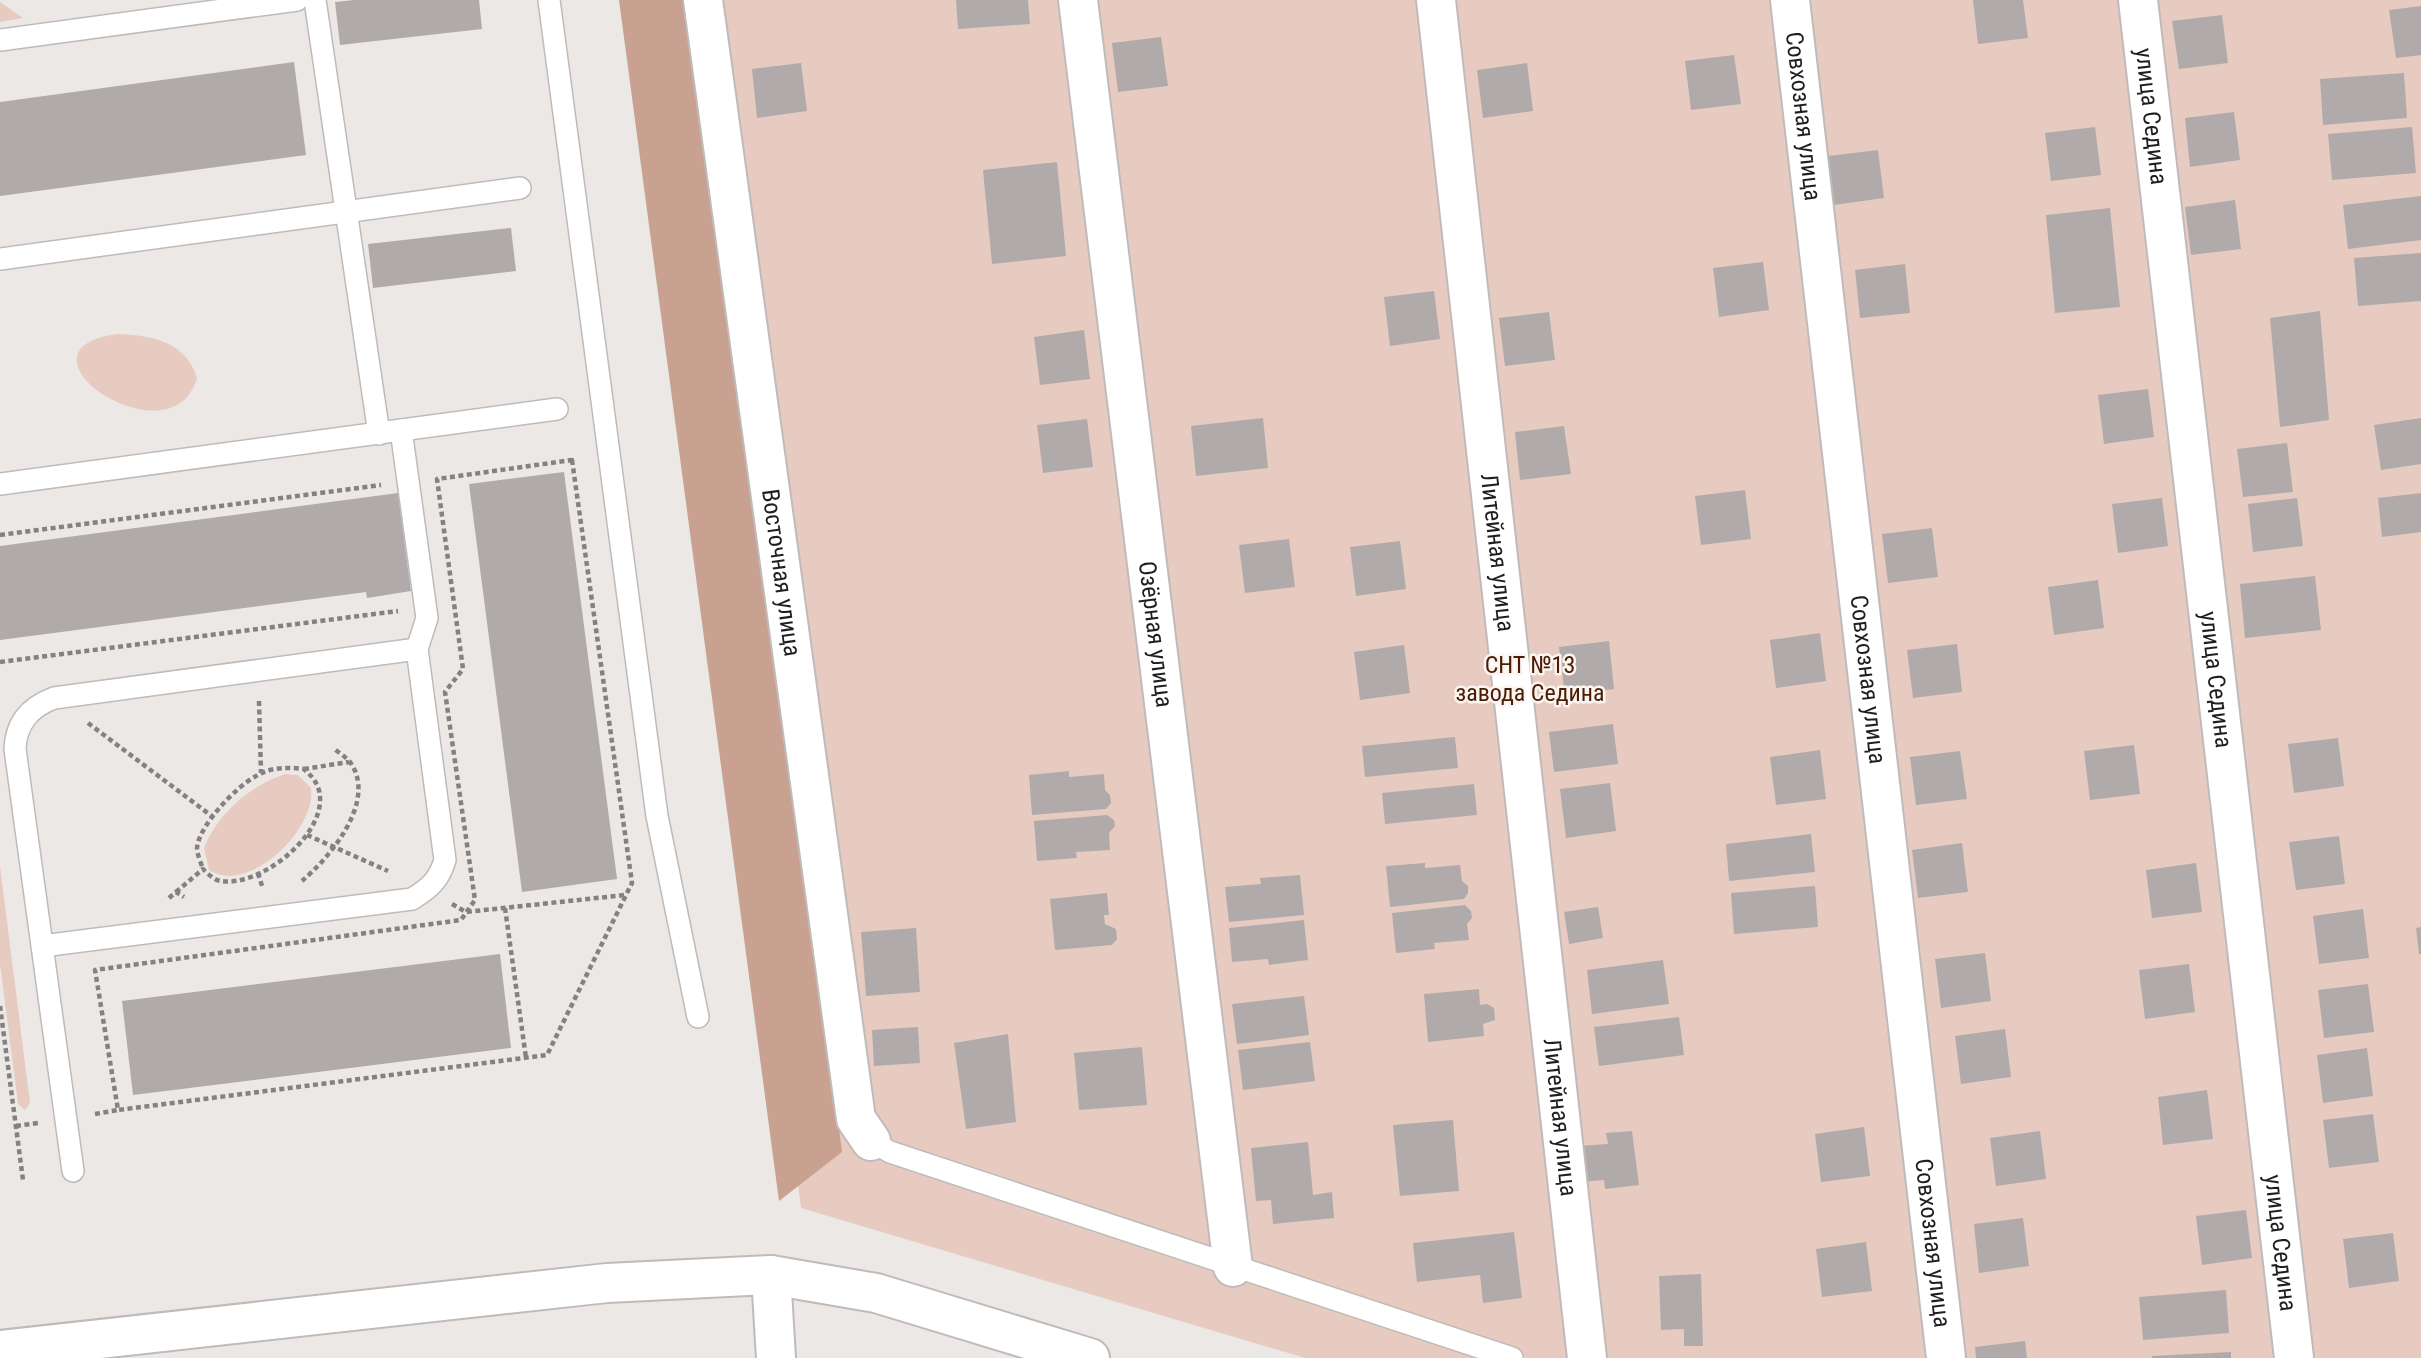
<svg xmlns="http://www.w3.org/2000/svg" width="2421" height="1358" viewBox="0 0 2421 1358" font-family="'Roboto Condensed',sans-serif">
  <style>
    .green { fill: #e7cbc0 }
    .forest { fill: #c8a190 }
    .building { fill: #b0abaa }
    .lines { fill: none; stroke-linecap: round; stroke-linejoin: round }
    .service-casing { stroke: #c0bbba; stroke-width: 24 }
    .minor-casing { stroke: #c0bbba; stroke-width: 42 }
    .tertiary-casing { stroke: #c0bbba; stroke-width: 42 }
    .path { stroke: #848180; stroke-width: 4.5; stroke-dasharray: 5 3.5; stroke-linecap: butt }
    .service { stroke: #fff; stroke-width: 21 }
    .minor { stroke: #fff; stroke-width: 38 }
    .tertiary { stroke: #fff; stroke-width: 38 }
    .labels { text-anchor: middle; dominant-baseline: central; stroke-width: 5; stroke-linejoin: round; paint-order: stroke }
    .street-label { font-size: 24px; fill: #1f1d1d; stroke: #faf5f3 }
    .park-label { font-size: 24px; fill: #4c1b01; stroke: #faf5f3 }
  </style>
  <rect width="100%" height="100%" fill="#ece8e6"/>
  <!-- green -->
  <g class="green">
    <polygon points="640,0 2421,0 2421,1358 1305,1358 801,1208"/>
    <polygon points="0,2 23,18 0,22"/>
    <path d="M117,334C152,335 186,342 197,378C172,466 0,350 117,334Z"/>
    <path d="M285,774L298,775L311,788C317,829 248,896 209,870L204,848C217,814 251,785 285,774Z"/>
    <polygon points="0,866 30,1103 25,1110 18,1104 0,964"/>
  </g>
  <!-- forest -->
  <polygon class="forest" points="619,0 693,0 842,1152 779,1201"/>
  <!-- building -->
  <g class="building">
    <polygon points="354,0 479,0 482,29 340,45 335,2"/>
    <polygon points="956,0 1028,0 1030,24 958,29"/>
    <polygon points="1973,0 2023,0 2028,38 1978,44"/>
    <polygon points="2421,6 2421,55 2396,58 2389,10"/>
    <polygon points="2222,15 2228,63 2179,69 2172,21"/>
    <polygon points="1161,37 1168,86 1118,92 1112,43"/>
    <polygon points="1734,55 1741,104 1691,110 1685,61"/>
    <polygon points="294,62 306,155 0,196 0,102"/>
    <polygon points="801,63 807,111 757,118 752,69"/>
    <polygon points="1527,63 1533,111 1483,118 1477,70"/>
    <polygon points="2404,73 2407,118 2323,125 2320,79"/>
    <polygon points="2234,112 2240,160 2190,167 2185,118"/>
    <polygon points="2095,127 2101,175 2051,181 2045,133"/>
    <polygon points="2412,127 2416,173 2332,180 2328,134"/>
    <polygon points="1878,150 1884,198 1834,205 1828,156"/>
    <polygon points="1057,162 1066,256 992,264 983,170"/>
    <polygon points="2421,196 2421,240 2348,249 2343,205"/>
    <polygon points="2235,200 2241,249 2191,255 2185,207"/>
    <polygon points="2110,208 2120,307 2055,313 2046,215"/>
    <polygon points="511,228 516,271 373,288 368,244"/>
    <polygon points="2421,253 2421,301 2358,306 2354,258"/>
    <polygon points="1763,262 1769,310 1719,317 1713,268"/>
    <polygon points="1905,264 1910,313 1860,318 1855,270"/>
    <polygon points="1434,291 1440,339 1390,346 1384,297"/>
    <polygon points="2320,311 2329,420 2280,427 2270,318"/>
    <polygon points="1549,312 1555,360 1505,366 1499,318"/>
    <polygon points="1084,330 1090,379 1040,385 1034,337"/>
    <polygon points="2148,389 2154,437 2104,444 2098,395"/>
    <polygon points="1263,418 1268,468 1196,476 1191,426"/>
    <polygon points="2421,418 2421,464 2381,470 2374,425"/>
    <polygon points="1087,419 1093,467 1043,473 1037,425"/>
    <polygon points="1564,426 1571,474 1520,480 1515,432"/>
    <polygon points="2287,443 2293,492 2243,497 2237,449"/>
    <polygon points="564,472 617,879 522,892 469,484"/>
    <polygon points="1745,490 1751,539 1701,545 1695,496"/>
    <polygon points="398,493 411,591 367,598 366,592 0,640 0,546"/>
    <polygon points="2421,493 2421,532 2382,537 2378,498"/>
    <polygon points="2162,498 2168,546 2118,553 2112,504"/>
    <polygon points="2297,498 2303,546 2253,552 2248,504"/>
    <polygon points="1932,528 1938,577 1888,583 1882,534"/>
    <polygon points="1289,539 1295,587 1245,593 1239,545"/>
    <polygon points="1400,541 1406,589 1356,596 1350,547"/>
    <polygon points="2315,576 2321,630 2245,638 2240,584"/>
    <polygon points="2098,580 2104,628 2054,635 2048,587"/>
    <polygon points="1820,633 1826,681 1776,688 1770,640"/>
    <polygon points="1609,641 1614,689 1565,695 1559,647"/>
    <polygon points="1957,644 1962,692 1913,698 1907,650"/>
    <polygon points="1404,645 1410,693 1360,700 1354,652"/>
    <polygon points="1613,724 1618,764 1554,772 1549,732"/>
    <polygon points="1455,737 1458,768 1365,777 1362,746"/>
    <polygon points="2338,738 2344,786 2294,793 2288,744"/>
    <polygon points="2134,745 2140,794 2090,800 2084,751"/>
    <polygon points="1820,750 1826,799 1776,805 1770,757"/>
    <polygon points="1960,751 1967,799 1916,805 1910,757"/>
    <polygon points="1069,771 1069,777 1104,774 1105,790 1110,795 1111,803 1106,809 1032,815 1029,775"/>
    <polygon points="1610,783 1616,831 1566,838 1560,789"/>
    <polygon points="1474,784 1477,815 1385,824 1382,793"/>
    <polygon points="1107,815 1114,820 1115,826 1109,833 1110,850 1076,852 1077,858 1037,861 1034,821"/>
    <polygon points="1811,834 1815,872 1729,881 1726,844"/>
    <polygon points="2339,836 2345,884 2296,890 2289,842"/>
    <polygon points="1962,843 1968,892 1918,898 1912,850"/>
    <polygon points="1425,863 1425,868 1460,865 1462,881 1468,886 1468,893 1464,899 1390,907 1386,866"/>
    <polygon points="2196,863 2202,912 2152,918 2146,870"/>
    <polygon points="1300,875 1304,915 1229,922 1225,887 1261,884 1260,878"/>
    <polygon points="1815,886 1818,927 1734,934 1731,893"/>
    <polygon points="1107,893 1109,915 1104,915 1105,924 1116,929 1117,939 1112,945 1055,950 1050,899"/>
    <polygon points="1465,905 1471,911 1472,918 1467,924 1469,940 1434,943 1435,949 1396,953 1392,913"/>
    <polygon points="1598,907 1603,938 1569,944 1564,912"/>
    <polygon points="2363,909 2369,958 2319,964 2313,916"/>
    <polygon points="1304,920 1308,960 1269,965 1268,959 1232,962 1229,928"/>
    <polygon points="2421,927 2421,954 2419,954 2416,928"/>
    <polygon points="916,928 920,992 866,996 861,932"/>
    <polygon points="1985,953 1991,1001 1941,1008 1935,959"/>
    <polygon points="500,954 511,1048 133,1095 122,1001"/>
    <polygon points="1663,960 1669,1004 1592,1014 1587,970"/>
    <polygon points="2189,964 2195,1012 2145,1019 2139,970"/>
    <polygon points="2368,984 2374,1032 2324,1038 2318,990"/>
    <polygon points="1479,989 1480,1005 1487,1004 1494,1008 1495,1020 1483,1024 1484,1036 1428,1042 1424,994"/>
    <polygon points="1304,996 1309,1035 1237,1044 1232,1004"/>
    <polygon points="1679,1017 1684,1055 1599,1066 1594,1027"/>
    <polygon points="918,1027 920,1063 874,1066 872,1030"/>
    <polygon points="2005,1029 2011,1077 1961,1084 1955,1036"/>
    <polygon points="1008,1034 1016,1122 966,1129 954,1043"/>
    <polygon points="1310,1042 1315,1081 1243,1090 1238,1050"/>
    <polygon points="1142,1047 1147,1105 1079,1110 1074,1053"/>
    <polygon points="2367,1048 2373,1096 2323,1103 2317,1055"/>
    <polygon points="2207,1090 2213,1139 2163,1145 2158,1097"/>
    <polygon points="2373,1114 2379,1162 2329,1168 2323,1120"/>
    <polygon points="1453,1120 1459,1191 1400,1196 1393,1125"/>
    <polygon points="1864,1127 1870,1176 1821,1182 1815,1134"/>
    <polygon points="1632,1131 1639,1185 1605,1189 1604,1180 1581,1182 1577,1146 1608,1144 1606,1133"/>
    <polygon points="2040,1131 2046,1179 1996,1186 1990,1138"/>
    <polygon points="1308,1142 1313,1195 1332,1192 1334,1218 1273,1224 1271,1200 1256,1201 1251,1148"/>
    <polygon points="2246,1210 2252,1258 2202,1265 2196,1216"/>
    <polygon points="2023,1218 2029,1266 1979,1273 1974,1224"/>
    <polygon points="1514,1232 1522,1298 1483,1303 1480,1275 1417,1282 1413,1243"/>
    <polygon points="2393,1233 2399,1281 2349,1288 2343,1239"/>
    <polygon points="1866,1242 1872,1291 1822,1297 1816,1249"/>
    <polygon points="1701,1274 1703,1346 1684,1346 1684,1329 1661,1330 1659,1276"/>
    <polygon points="2226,1290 2229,1333 2143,1340 2139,1297"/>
    <polygon points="2025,1341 2027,1358 1976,1358 1975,1347"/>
    <polygon points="2231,1352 2231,1358 2152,1358 2152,1356"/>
  </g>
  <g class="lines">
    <!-- service casing -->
    <g class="service-casing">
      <g id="service">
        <polyline points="315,0 379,434"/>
        <polyline points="549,0 657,816 698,1017"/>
        <polyline points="0,40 297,0"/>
        <polyline points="0,259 520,188"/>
        <polyline points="401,430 427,618 417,649"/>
        <polyline points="0,484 557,409"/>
        <path d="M42,946L412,899C430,888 439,880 445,860L417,649L54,698C30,707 16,723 15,749L73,1171"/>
        <polyline points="871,1141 890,1152 1512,1358"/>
      </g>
    </g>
    <!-- minor casing -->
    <g class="minor-casing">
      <g id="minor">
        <path id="s1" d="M703,0L856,1119L871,1141"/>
        <path id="s2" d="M1078,0L1233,1267"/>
        <path id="s3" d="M1436,0L1587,1358"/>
        <path id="s4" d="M1790,0L1946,1358"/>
        <path id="s5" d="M2138,0L2294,1358"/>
        <polyline points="771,1275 776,1358"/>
      </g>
    </g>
    <!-- tertiary casing -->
    <g class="tertiary-casing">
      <polyline id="tertiary" points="0,1350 607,1283 771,1275 876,1293 1090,1358"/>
    </g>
    <!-- path -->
    <g class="path">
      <polygon points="572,460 632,883 547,1055 118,1110 95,970 461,920 475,900 445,692 463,669 437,479"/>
      <polyline points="0,535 381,485"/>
      <polyline points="0,662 398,611"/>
      <polyline points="259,701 261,773"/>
      <polyline points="88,723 213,817"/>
      <polyline points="304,769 349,762"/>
      <polyline points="307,835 388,871"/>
      <polyline points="258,873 263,889"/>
      <path d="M302,881C330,857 378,801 350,762C346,757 338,752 333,748"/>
      <path d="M176,892L203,869C208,874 214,880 221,881C258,887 318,841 320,802C321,787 314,778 304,769C287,767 271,767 256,776C237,786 199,825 197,848C197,854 201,863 203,869"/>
      <polyline points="169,898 176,892 184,897"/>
      <polyline points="452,904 466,912 625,895"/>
      <polyline points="505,908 526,1058"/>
      <polyline points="0,1006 23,1180"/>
      <polyline points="95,1114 118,1110"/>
      <polyline points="16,1126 38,1123"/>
    </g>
    <!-- service -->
    <use href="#service" class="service"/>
    <!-- minor -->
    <use href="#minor" class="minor"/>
    <!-- tertiary -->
    <use href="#tertiary" class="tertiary"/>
  </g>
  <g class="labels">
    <!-- street labels -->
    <g class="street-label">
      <text stroke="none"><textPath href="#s4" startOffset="117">Совхозная улица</textPath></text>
      <text stroke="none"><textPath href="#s5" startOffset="117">улица Седина</textPath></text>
      <text stroke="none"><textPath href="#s3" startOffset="556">Литейная улица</textPath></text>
      <text stroke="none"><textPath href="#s1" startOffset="578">Восточная улица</textPath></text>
      <text stroke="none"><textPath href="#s2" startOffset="639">Озёрная улица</textPath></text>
      <text stroke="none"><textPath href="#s4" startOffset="684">Совхозная улица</textPath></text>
      <text stroke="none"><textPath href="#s5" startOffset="684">улица Седина</textPath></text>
      <text stroke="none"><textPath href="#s3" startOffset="1124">Литейная улица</textPath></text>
      <text stroke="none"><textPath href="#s4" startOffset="1251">Совхозная улица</textPath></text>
      <text stroke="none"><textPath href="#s5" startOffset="1251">улица Седина</textPath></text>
    </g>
    <!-- park labels -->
    <g class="park-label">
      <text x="1530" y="665">СНТ №13<tspan x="1530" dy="28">завода Седина</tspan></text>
    </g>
  </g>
</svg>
